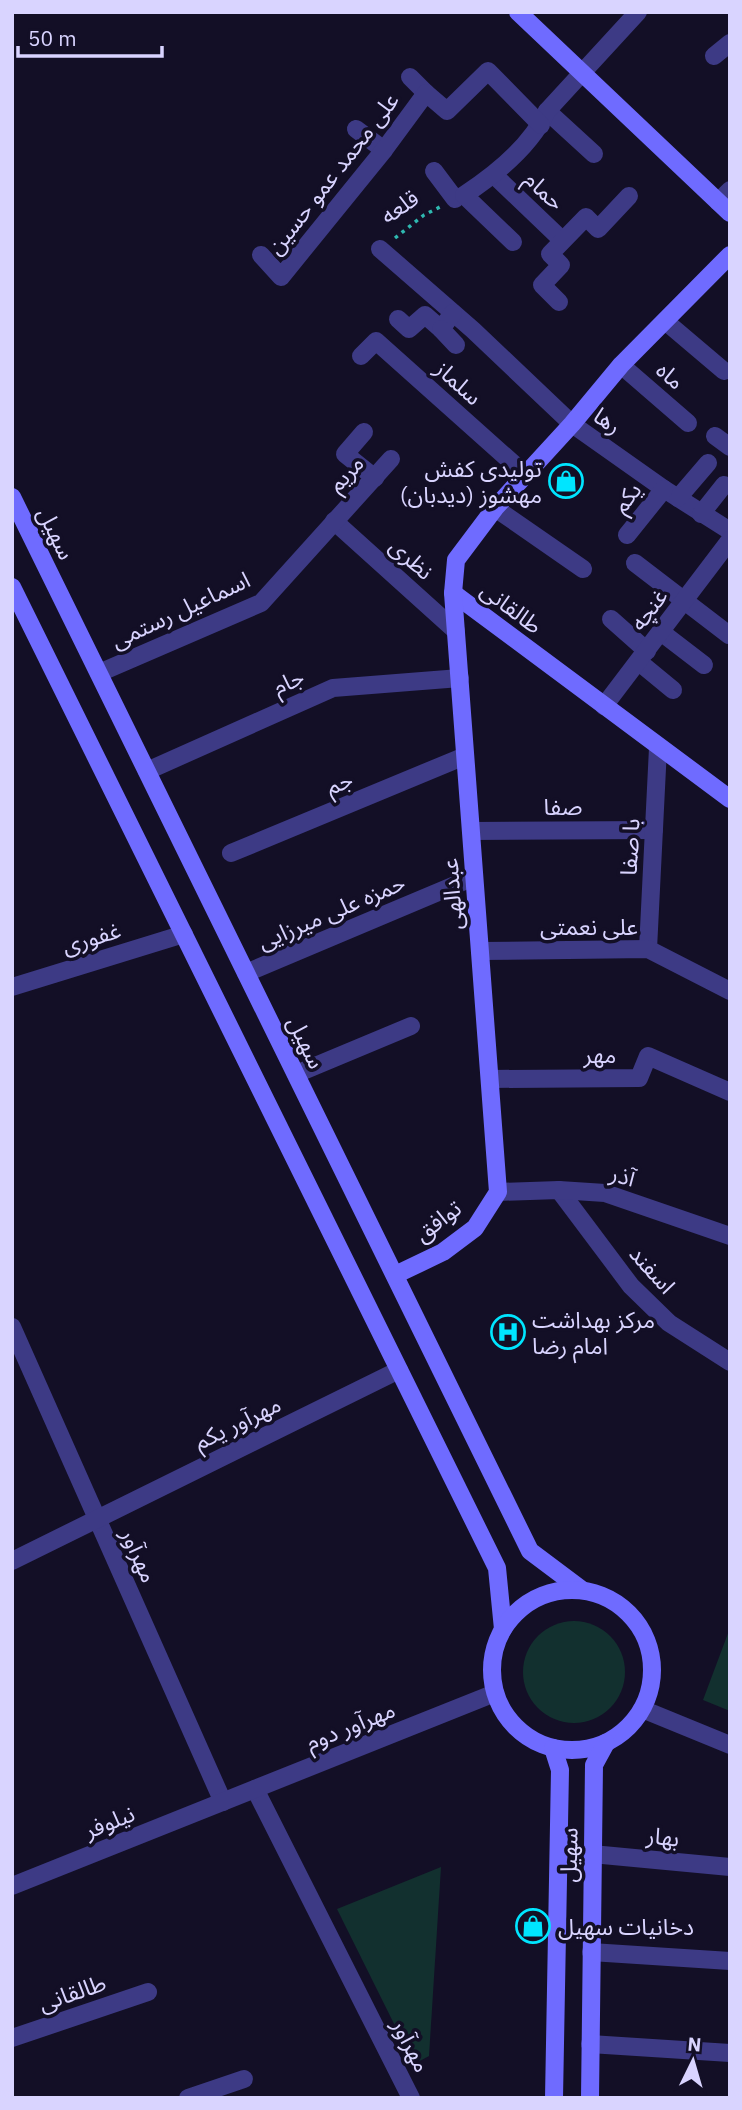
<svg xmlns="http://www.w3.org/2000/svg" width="742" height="2110" viewBox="0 0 742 2110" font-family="'IBM Plex Sans','Noto Sans Arabic',sans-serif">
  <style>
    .green { fill: #12302f }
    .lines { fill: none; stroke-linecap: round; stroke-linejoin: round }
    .path { stroke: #2fb8b0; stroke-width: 3.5; stroke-dasharray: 3.5 5; stroke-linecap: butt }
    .street { stroke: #3d3a85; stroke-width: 18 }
    .secondary { stroke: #6f6bff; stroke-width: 18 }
    .labels { text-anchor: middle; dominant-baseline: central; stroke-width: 7; stroke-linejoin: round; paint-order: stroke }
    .street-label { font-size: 23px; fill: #d9d4ff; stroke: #130f26 }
    .poi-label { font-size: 23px; fill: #d9d4ff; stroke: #130f26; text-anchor: start }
  </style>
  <rect width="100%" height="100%" fill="#130f26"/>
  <!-- green -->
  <g class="green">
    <circle cx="574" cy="1672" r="51"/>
    <polygon points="730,1628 730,1711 703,1700"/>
    <polygon points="441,1867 429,2056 414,2064 337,1909"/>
  </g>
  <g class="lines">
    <!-- path -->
    <polyline class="path" points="395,238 424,215 440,207"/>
    <!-- street -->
    <g class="street">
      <polyline points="714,56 730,43"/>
      <polyline points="410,77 426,93"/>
      <polyline points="547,111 594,154"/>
      <polyline points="356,129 384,150"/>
      <polyline points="434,171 455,199"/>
      <polyline points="494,175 562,240"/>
      <polyline points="718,202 730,190"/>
      <path d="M513,242L464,195C496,174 531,146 547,111L638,12"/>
      <polyline points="380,249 473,330 572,424 664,489 730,531"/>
      <polyline points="261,255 281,277 384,150 426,93 447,111 488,71 541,125"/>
      <polyline points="559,302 542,285 561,265 550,254 586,217 598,229 629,196"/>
      <polyline points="398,319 409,329 425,315 441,329 453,313"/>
      <polyline points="665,321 724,371"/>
      <polyline points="441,329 456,345"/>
      <polyline points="361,356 376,341 526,475"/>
      <polyline points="621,365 688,423"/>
      <polyline points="364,432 345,454 375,478"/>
      <polyline points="715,436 730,447"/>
      <polyline points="678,498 708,463"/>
      <polyline points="495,508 583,569"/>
      <polyline points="701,514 724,485"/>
      <polyline points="334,521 456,631"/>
      <polyline points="627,535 664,489"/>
      <polyline points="635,563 729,635"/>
      <polyline points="611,619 647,651"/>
      <polyline points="661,632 704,665"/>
      <polyline points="639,662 673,690"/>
      <polyline points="99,673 261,603 391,459"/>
      <polyline points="604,706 730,540"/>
      <polyline points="147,771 333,688 460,678"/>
      <polyline points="471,831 654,830"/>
      <polyline points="231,853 465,756"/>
      <polyline points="648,949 658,748"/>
      <polyline points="480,951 648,949 730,991"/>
      <polyline points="246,973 474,877"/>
      <polyline points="12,987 184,934"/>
      <polyline points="296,1074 411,1026"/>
      <polyline points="490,1079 639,1078 648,1056 730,1092"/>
      <polyline points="559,1190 631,1286 669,1323 730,1362"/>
      <polyline points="498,1192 559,1190 605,1193 730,1236"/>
      <polyline points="12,1327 223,1802"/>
      <polyline points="12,1561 399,1370"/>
      <polyline points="642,1709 730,1745"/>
      <polyline points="255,1789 411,2098"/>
      <polyline points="592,1854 730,1867"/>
      <polyline points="12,1886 495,1693"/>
      <polyline points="591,1952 730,1961"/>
      <polyline points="12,2038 148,1992"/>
      <polyline points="590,2044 730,2053"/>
      <polyline points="188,2098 244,2079"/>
    </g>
    <!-- secondary -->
    <g class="secondary">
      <polyline points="518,12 730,213"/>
      <polyline points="12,497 530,1551 582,1590"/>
      <polyline points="12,587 497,1568 503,1629"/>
      <polyline points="453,593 730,799"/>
      <polyline points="395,1275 443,1252 475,1228 498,1192 453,593 456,560 495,508 572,424 621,365 730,255"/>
      <circle cx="572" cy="1670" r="80"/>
      <polyline points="553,1748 560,1770 554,2098"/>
      <polyline points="590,2098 594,1765 606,1743"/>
    </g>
  </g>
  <!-- icons -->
  <defs>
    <g id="shop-ring" transform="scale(1.75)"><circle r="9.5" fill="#130f26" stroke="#00e5ff" stroke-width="1.5"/><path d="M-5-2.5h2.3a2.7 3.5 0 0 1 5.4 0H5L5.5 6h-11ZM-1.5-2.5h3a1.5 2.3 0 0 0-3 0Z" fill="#00e5ff"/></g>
    <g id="hospital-ring" transform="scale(1.75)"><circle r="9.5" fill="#130f26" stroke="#00e5ff" stroke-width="1.5"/><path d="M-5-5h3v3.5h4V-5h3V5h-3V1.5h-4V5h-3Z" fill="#00e5ff"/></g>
  </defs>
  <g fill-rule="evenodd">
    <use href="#shop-ring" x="566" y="481"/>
    <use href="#hospital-ring" x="508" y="1332"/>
    <use href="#shop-ring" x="533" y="1926"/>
  </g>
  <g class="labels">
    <!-- street labels -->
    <g class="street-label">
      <text transform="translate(332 173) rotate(-52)">علی محمد عمو حسین</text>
      <text transform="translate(545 190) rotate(43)">حمام</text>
      <text transform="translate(399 206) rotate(-35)">قلعه</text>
      <text transform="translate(671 375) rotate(41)">ماه</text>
      <text transform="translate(459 382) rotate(42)">سلماز</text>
      <text transform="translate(608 420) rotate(35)">رها</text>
      <text transform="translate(345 473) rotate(-47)">مریم</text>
      <text transform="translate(626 497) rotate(-52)">یکم</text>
      <text transform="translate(57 533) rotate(64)">سهیل</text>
      <text transform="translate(412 558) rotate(42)">نظری</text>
      <text transform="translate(512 607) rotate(37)">طالقانی</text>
      <text transform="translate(180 609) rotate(-25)">اسماعیل رستمی</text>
      <text transform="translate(648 609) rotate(-53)">غنچه</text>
      <text transform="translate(288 681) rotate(-24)">جام</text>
      <text transform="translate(339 782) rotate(-22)">جم</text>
      <text x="563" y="806">صفا</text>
      <text transform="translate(629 847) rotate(-87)">با صفا</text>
      <text transform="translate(451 894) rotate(-94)">عبدالهی</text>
      <text transform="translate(331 911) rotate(-23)">حمزه علی میرزایی</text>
      <text x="589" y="926">علی نعمتی</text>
      <text transform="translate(91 937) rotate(-17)">غفوری</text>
      <text transform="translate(307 1042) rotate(64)">سهیل</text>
      <text x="600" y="1054">مهر</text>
      <text transform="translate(623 1175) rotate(16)">آذر</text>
      <text transform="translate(437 1220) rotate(-37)">توافق</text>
      <text transform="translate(653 1269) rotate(48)">اسفند</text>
      <text transform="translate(237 1422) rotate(-26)">مهرآور یکم</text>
      <text transform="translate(140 1555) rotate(66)">مهرآور</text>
      <text transform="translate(350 1725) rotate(-22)">مهرآور دوم</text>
      <text transform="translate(109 1821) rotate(-22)">نیلوفر</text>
      <text transform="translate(663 1836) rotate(6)">بهار</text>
      <text transform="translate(568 1855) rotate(-89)">سهیل</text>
      <text transform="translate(72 1992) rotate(-19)">طالقانی</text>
      <text transform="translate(412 2045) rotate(63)">مهرآور</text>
    </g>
    <!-- poi labels -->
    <g class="poi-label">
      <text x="542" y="468" text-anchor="end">تولیدی کفش<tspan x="542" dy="26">مهشوز (دیدبان)</tspan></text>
      <text x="532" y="1319">مرکز بهداشت<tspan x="532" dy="26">امام رضا</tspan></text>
      <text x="558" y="1926">دخانیات سهیل</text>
    </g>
  </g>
  <!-- border -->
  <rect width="742" height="2110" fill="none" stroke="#d9d4ff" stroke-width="28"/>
  <!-- north arrow -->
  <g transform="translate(693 2061) rotate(5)" stroke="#130f26" stroke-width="5" paint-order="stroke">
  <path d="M0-5L12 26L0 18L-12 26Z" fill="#d9d4ff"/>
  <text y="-10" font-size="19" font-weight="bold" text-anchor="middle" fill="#d9d4ff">N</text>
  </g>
  <!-- scale -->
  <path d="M18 46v10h144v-10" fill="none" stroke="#d9d4ff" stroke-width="3.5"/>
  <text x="28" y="46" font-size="21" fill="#d9d4ff" stroke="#130f26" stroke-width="5" paint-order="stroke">50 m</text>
</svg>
